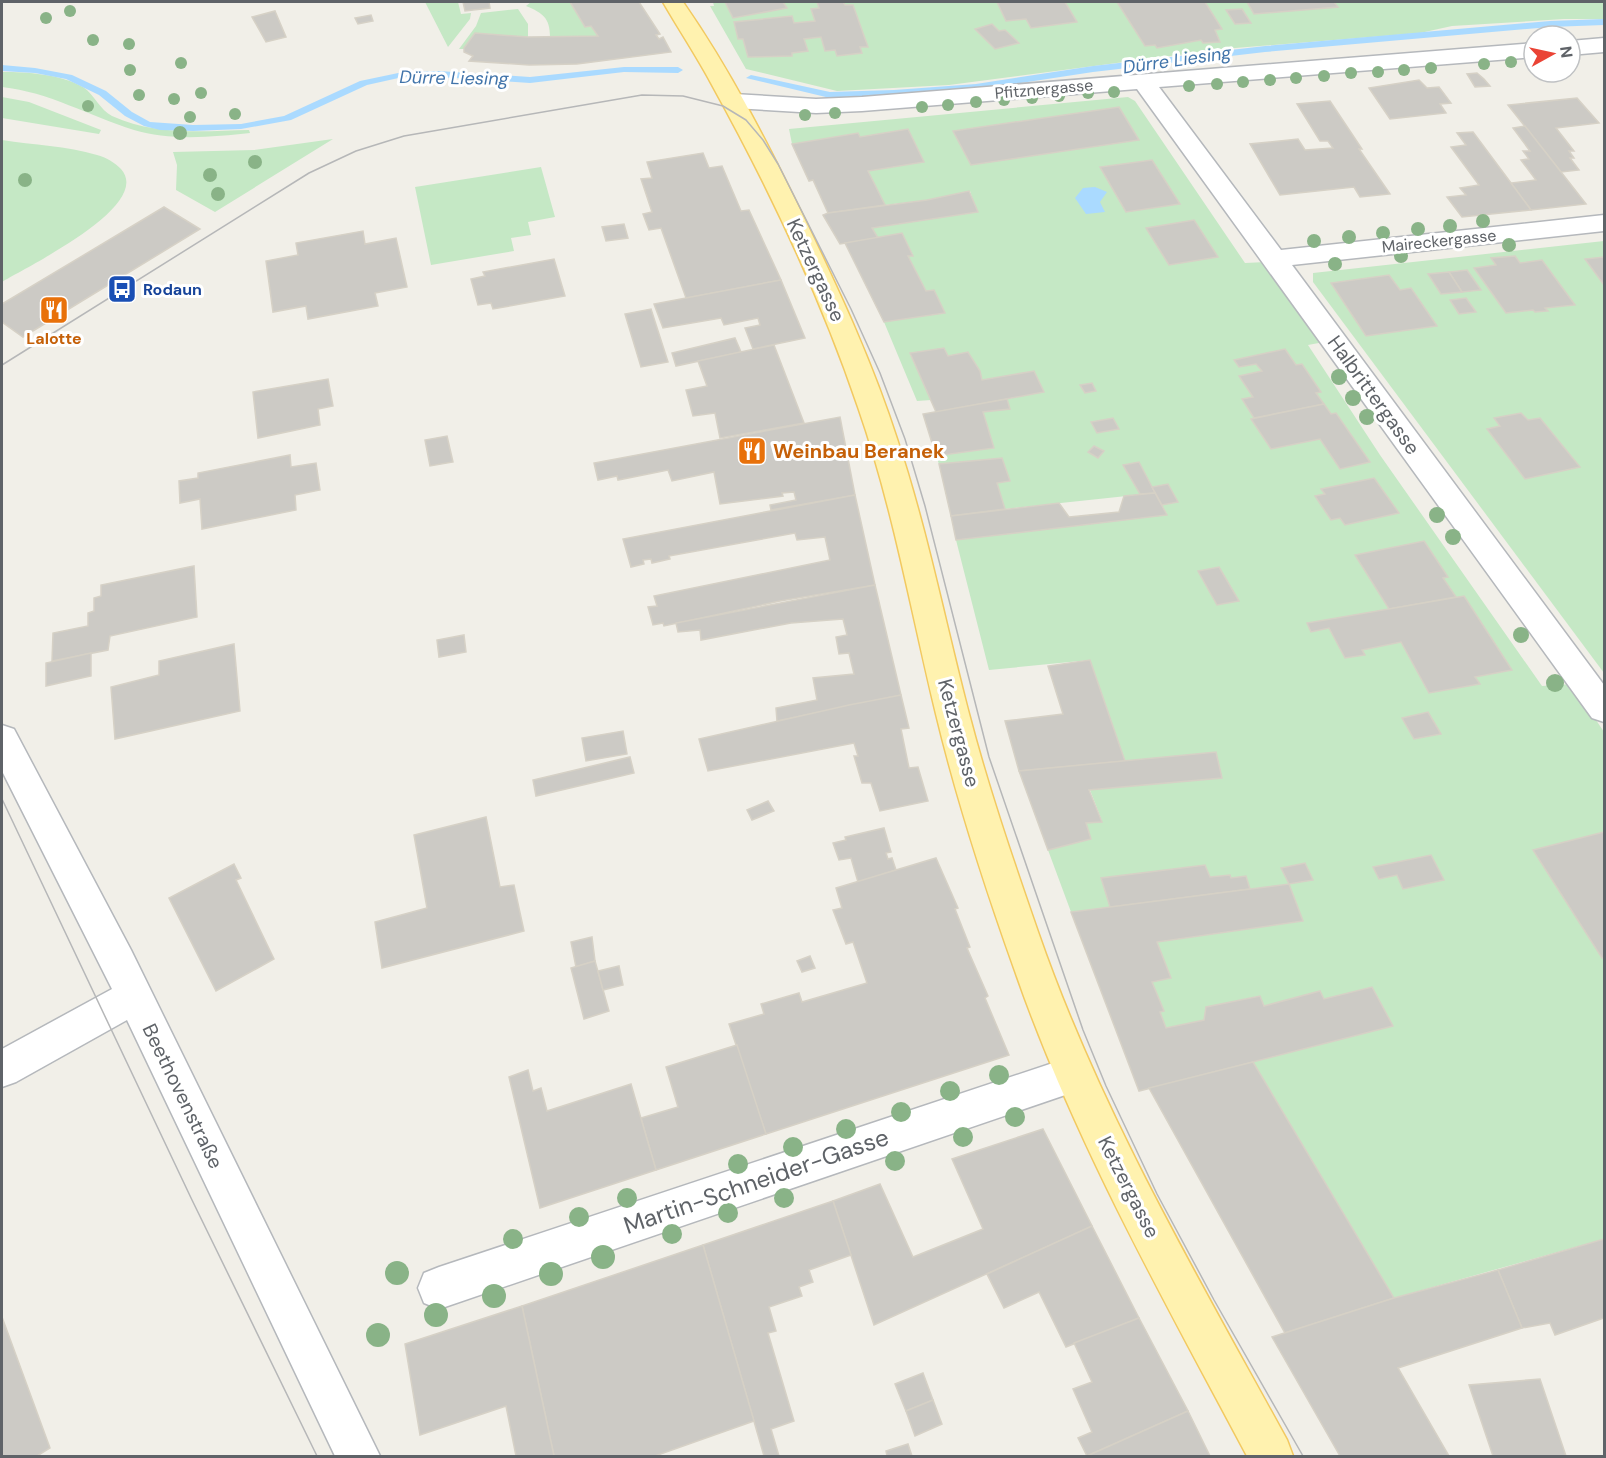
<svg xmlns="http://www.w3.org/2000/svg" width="1606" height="1458" viewBox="0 0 1606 1458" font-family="'DM Sans',sans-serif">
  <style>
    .green { fill: #c5e8c5 }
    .water { fill: #aadaff }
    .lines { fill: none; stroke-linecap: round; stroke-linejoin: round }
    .stream { fill: #aadaff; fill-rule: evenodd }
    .building { fill: #cccac5; stroke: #d6d1c6; stroke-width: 1.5 }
    .minor-casing { stroke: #b5b8bc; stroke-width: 3 }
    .major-casing { stroke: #f2c960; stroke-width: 3 }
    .minor { fill: #fff; fill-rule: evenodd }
    .major { fill: #fff2af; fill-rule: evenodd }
    .tram { stroke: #b6b7b8; stroke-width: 1.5 }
    .tree { fill: #89b387 }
    .labels { text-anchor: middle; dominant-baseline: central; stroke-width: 6; stroke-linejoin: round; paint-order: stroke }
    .far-street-label { font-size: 16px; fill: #5f6368; stroke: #fff }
    .far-transit-label { font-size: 16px; font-weight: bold; fill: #164399; stroke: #fff; text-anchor: start }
    .far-food-label { font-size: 16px; font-weight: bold; fill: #c56008; stroke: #fff }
    .far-water-label { font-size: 18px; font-style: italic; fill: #4174aa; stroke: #fff }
    .street-label { font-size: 20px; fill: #5f6368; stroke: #fff }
    .food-label { font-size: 20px; font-weight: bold; fill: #c56008; stroke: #fff; text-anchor: start }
    .near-street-label { font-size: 24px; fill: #5f6368; stroke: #fff }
  </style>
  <rect width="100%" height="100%" fill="#f1efe8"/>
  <!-- green -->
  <g class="green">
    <polygon points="425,2 458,2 461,14 471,13 470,19 448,47"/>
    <path d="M531,2H570L585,27L591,26L598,36L550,37C550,18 543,13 526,6Z"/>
    <polygon points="713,2 1604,2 1604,19 1564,19 1452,26 1420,33 1223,49 949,85 837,91 746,69 710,6 714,6"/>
    <polygon points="518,9 528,24 528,37 475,33 464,49 459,49 476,26 481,13"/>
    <path d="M2,72C27,72 60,74 83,87C94,94 100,110 112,116C156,136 203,131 249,130L250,133C214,137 169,141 134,130C89,116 49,92 2,87Z"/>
    <polygon points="2,97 29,102 101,130 99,134 2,118"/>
    <polygon points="1128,97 1135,101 1245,263 1266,262 1324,342 1308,345 1380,455 1542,686 1572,684 1604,732 1604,1239 1394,1298 1253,1062 1392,1026 1372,987 1324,999 1320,991 1264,1006 1259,996 1206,1007 1204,1020 1166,1028 1160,1012 1163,1011 1152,982 1171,978 1157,942 1303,921 1289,884 1250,889 1246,876 1231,878 1229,875 1210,877 1205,865 1102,878 1110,907 1071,912 1048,850 1091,839 1086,823 1102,821 1090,790 1222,778 1216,752 1125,761 1090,660 989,670 956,540 1167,514 1155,493 1005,509 997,483 1010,481 1002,458 939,464 936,456 994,448 983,412 1010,409 1007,399 1044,392 1034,371 982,380 980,371 968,353 948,356 944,348 910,354 931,400 917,401 884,322 944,313 926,291 908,256 913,255 902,233 878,238 872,228 977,212 970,191 927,200 885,205 868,171 924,162 908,129 860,137 857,133 792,144 789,129"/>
    <polygon points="333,139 215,212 176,190 177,165 173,152 254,150"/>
    <path d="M2,140C33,145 67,146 97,155C106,157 115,163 121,169C154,206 26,267 2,282Z"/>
    <polygon points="541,167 555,217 528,222 531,235 511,238 514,251 431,265 415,187"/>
    <polygon points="1604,241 1604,673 1313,282 1313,273"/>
  </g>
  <!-- water -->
  <polygon class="water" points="1095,187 1107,192 1100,202 1105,212 1086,214 1075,198 1083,188"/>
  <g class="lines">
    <!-- stream -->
    <g class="stream">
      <polygon points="1604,19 1604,25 1550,27 1265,52 1093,72 976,90 894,96 830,98 746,78 751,75 830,92 894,90 976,84 1093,66 1265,46 1550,21"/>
      <polygon points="2,65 35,68 72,75 106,91 132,112 150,122 193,125 241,124 284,116 360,81 403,72 439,71 530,77 624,67 678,67 683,70 678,73 624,72 530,83 439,77 403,77 367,85 291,120 241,129 193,131 160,130 144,126 125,116 99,95 66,79 35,73 2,71"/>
    </g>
  </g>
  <!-- building -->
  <g class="building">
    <polygon points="463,2 489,2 490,8 465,11"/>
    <polygon points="570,2 639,2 660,34 656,35 659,39 663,37 671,52 577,64 529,65 469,61 473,56 464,52 464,48 475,33 528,37 598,36 591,26 585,27"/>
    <polygon points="725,2 783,2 787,8 733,18"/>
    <polygon points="817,2 843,2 845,5 853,5 868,47 860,47 862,53 837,56 835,50 825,51 821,37 804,39 808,51 792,53 792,56 748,57 743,39 738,39 734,22 792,16 794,23 815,21 811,9 819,8"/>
    <polygon points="997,2 1065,2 1077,22 1031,28 1026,19 1006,21"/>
    <polygon points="1117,2 1205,2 1222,29 1215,30 1220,42 1203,43 1201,40 1157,48 1155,45 1145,46"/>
    <polygon points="1247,2 1334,2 1338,7 1254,14"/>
    <polygon points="1242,9 1251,23 1235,24 1226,10"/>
    <polygon points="275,11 286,37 266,42 252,17"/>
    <polygon points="371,15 373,21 358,24 355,18"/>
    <polygon points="992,24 999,31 1005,30 1019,43 995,49 975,29"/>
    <polygon points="1477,73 1484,79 1490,86 1475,87 1467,74"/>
    <polygon points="1419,80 1427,88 1439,87 1451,103 1440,104 1446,113 1390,119 1369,88"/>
    <polygon points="1577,98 1599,123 1556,128 1574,151 1569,151 1574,158 1570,158 1579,170 1561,172 1508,105"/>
    <polygon points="1330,101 1362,149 1359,149 1390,194 1360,197 1354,187 1280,195 1250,144 1298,139 1305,150 1333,148 1328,141 1320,141 1297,104"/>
    <polygon points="1119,107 1139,140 971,165 953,131"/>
    <polygon points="1525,126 1561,172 1586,204 1531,210 1511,183 1536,180 1521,160 1529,159 1523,151 1530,151 1513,128"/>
    <polygon points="908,129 924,162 868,171 885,205 828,213 813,180 809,181 792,144 858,133 860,137"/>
    <polygon points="1473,132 1511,183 1531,210 1462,217 1447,197 1466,195 1460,188 1479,185 1451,147 1466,145 1457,133"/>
    <polygon points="703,153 709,168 722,166 741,211 749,210 781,280 686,298 661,228 649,230 643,214 652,212 641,179 652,178 647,162"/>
    <polygon points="1152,160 1180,204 1126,212 1100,167"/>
    <polygon points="969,191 978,212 872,228 878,238 840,244 823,215 828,213 927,200"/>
    <polygon points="164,207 200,229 23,337 2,322 2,304"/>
    <polygon points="1194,220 1218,257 1169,265 1146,228"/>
    <polygon points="624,224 628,238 606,241 602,227"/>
    <polygon points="363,231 365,244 396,238 407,287 375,293 378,306 308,319 306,306 273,312 266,261 298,255 296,243"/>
    <polygon points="902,233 913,256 908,256 926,291 934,290 945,313 884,322 845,243"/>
    <polygon points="1515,256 1520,263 1542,260 1575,305 1545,308 1548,311 1535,312 1533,310 1506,313 1474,268 1496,265 1491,258"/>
    <polygon points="1604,257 1604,285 1585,259"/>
    <polygon points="554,259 565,296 493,309 491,303 478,305 471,279 485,276 483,272"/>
    <polygon points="1467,270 1481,290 1462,292 1449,272"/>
    <polygon points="1449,272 1462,292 1441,294 1428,274"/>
    <polygon points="1389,275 1400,290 1411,288 1437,326 1366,336 1331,283"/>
    <polygon points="781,280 805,338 753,349 745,328 760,325 758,318 724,325 721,318 663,328 654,304"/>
    <polygon points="1466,298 1476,312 1459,314 1450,300"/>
    <polygon points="651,309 668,362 641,367 625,314"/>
    <polygon points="735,338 741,352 676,366 672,353"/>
    <polygon points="774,345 804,423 720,438 715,413 693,416 686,390 707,386 698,361"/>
    <polygon points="944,348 948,356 968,352 980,371 982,380 1034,371 1044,392 936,412 910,353"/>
    <polygon points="1285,349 1296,365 1302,364 1321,392 1316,393 1324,404 1254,418 1242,399 1253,397 1239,376 1262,371 1256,364 1239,367 1234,360"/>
    <polygon points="328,379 333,406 318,409 320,425 258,438 253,392"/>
    <polygon points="1092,383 1096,391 1085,393 1080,385"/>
    <polygon points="1007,399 1010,409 983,412 994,448 936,456 923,414"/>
    <polygon points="1324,404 1331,414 1336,413 1370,462 1340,469 1320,439 1271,449 1251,419"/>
    <polygon points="1521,413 1528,420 1540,418 1580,467 1525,479 1487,429 1500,426 1494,418"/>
    <polygon points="840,417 855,495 771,510 770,505 796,500 794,492 782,493 783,496 720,504 714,472 672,481 668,470 618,480 617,476 598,480 594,463"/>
    <polygon points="1113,418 1119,429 1097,433 1091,422"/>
    <polygon points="447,436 453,462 430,466 425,440"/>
    <polygon points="1094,446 1104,451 1098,458 1088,452"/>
    <polygon points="290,455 291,467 316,463 320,490 295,495 296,510 202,529 200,499 180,503 179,481 198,478 198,473"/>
    <polygon points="1002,458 1010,481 997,483 1005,509 951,516 939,464"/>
    <polygon points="1139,462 1152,487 1155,493 1140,494 1123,465"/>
    <polygon points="1374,478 1399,513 1345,525 1340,518 1331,520 1315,496 1325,494 1321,489"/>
    <polygon points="1168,484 1178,502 1162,505 1152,487"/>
    <polygon points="1155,493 1167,515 956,540 951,516 1059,503 1069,517 1119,512 1124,496"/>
    <polygon points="855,495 875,585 780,601 664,626 663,623 653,625 648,607 657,606 654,596 830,560 825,537 797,540 795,533 669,556 670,559 652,563 651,559 643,560 644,564 631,567 623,539"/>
    <polygon points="1424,541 1448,577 1443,578 1456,597 1389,609 1355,555"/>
    <polygon points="194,566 197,617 110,636 108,650 52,661 53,633 88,626 88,613 94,611 94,598 101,596 101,585"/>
    <polygon points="1219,567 1239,601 1217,605 1198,571"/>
    <polygon points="875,585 901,695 777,721 776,708 817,700 813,678 854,674 849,653 839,654 836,637 847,635 843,619 791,623 701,640 700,630 678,632 676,623"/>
    <polygon points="1464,596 1512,670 1475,677 1480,684 1429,693 1401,642 1362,650 1365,655 1345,658 1329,628 1311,632 1307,623"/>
    <polygon points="464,635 466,652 439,657 437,640"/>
    <polygon points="234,644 240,711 115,739 111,687 159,675 159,661"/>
    <polygon points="91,653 91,676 46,686 46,663"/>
    <polygon points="1090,660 1125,761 1019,771 1005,721 1063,714 1048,666"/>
    <polygon points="901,695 909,728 901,729 909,768 918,767 928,801 880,811 871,783 862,783 854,756 858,756 854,743 708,771 699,739 849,705"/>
    <polygon points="1428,712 1441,734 1414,739 1402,718"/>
    <polygon points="623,731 627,754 586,761 582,738"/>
    <polygon points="1216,752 1222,778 1089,790 1102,822 1086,823 1091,839 1048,850 1019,771"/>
    <polygon points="630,757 634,773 536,796 533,780"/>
    <polygon points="768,801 774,811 752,820 747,810"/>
    <polygon points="486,817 500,887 514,885 524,931 382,968 375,922 427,908 414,835"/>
    <polygon points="884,828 891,852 886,853 888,859 892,858 896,870 858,882 851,858 839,860 833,843 846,840 845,837"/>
    <polygon points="1604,832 1604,957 1602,958 1533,850"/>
    <polygon points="1431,855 1444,880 1403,889 1397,875 1379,879 1373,867"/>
    <polygon points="936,858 958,908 955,909 970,947 967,948 988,996 985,998 1009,1055 766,1134 729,1024 764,1014 761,1004 799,993 802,1002 867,983 853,942 846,944 833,910 842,908 836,888"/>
    <polygon points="1305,863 1313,880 1289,884 1281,868"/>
    <polygon points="234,864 241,878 236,880 274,959 216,991 169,898"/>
    <polygon points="1205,865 1210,877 1230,875 1231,878 1246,876 1250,889 1110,907 1101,878"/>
    <polygon points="1289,884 1303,921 1157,942 1171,978 1152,982 1164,1011 1160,1012 1166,1028 1204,1020 1206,1007 1260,996 1264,1006 1320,991 1324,999 1372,987 1393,1026 1139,1091 1071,912"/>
    <polygon points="592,937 595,961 576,967 571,942"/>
    <polygon points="810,956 815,968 802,972 797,961"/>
    <polygon points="595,961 609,1011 584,1019 571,968"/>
    <polygon points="619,966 623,985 603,990 598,971"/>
    <polygon points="737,1045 766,1134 656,1170 641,1118 678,1107 666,1067"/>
    <polygon points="1253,1062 1394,1298 1285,1333 1149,1088"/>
    <polygon points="528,1070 533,1091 541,1088 547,1111 631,1084 656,1170 540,1208 509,1077"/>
    <polygon points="1043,1129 1092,1226 874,1325 833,1201 880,1184 913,1257 983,1229 952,1159"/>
    <polygon points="833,1201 851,1255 809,1270 813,1282 799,1287 802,1296 769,1307 776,1331 768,1333 794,1421 771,1429 779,1456 764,1456 703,1245"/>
    <polygon points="1092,1226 1139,1318 1066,1347 1039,1292 1004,1308 987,1274"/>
    <polygon points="1604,1239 1604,1318 1555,1335 1550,1323 1522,1328 1498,1270"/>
    <polygon points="703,1245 754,1421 655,1456 554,1456 522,1306"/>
    <polygon points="1498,1270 1522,1328 1398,1368 1449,1456 1340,1456 1272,1337 1394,1298"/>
    <polygon points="522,1306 554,1456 516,1456 506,1406 420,1435 405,1344"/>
    <polygon points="2,1317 50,1448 37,1456 2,1456"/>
    <polygon points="1139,1318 1188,1411 1087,1456 1078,1438 1092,1432 1073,1389 1092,1382 1074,1343"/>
    <polygon points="923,1373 933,1400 906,1411 895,1384"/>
    <polygon points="1540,1379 1566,1456 1493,1456 1469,1385"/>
    <polygon points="933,1400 942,1424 915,1436 906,1411"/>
    <polygon points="1188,1411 1210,1456 1087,1456"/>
    <polygon points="908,1444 912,1456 887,1456 886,1451"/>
  </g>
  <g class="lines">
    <!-- minor casing -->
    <g class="minor-casing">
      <g id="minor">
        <polygon points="1604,38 1604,52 1570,55 1570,41"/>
        <polygon points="1534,43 1534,57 1159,87 1281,250 1604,215 1604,231 1292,265 1604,685 1604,722 1592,718 1137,89 862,111 816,113 734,108 726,106 723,101 726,96 734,94 816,99 862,97"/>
        <polygon points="2,725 14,729 131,950 380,1456 335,1456 127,1020 16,1082 2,1087 2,1049 112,989 2,771"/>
        <polygon points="1074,1056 1088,1061 1093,1074 1088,1087 1074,1092 439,1309 424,1303 418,1288 424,1273 439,1267"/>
      </g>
    </g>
    <!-- major casing -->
    <g class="major-casing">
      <path id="major" d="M663,2H683C731,71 769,146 806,222C840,293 873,364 897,439C927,529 945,622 969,714C988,787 1013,860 1038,932C1100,1111 1196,1274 1287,1440L1293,1456H1247C1163,1298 1074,1141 1015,971C985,887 957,801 936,714C911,611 893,507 858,407C820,295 768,186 711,83C696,55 678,28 663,2Z"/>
    </g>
    <!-- minor -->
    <use href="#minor" class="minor"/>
    <!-- major -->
    <use href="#major" class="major"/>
    <!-- tram -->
    <g class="tram">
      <polyline points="2,365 309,173 356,151 404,136 642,95 683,96 723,106 746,120 763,140 778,164 851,309 880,373 905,439 925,506 989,757 1083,1030 1106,1086 1157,1194 1214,1300 1303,1456"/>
      <polyline points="2,799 192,1200 317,1456"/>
    </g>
  </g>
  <!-- trees -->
  <g class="tree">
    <circle cx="70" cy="11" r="6"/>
    <circle cx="46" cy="18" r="6"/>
    <circle cx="93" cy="40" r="6"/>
    <circle cx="129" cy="44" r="6"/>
    <circle cx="1511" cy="62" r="6"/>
    <circle cx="181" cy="63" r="6"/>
    <circle cx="1484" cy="64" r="6"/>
    <circle cx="1431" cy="68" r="6"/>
    <circle cx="130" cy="70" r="6"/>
    <circle cx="1404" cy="70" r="6"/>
    <circle cx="1378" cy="72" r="6"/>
    <circle cx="1351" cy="73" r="6"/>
    <circle cx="1324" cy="76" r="6"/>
    <circle cx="1296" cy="78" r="6"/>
    <circle cx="1270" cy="80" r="6"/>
    <circle cx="1243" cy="82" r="6"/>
    <circle cx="1217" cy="84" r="6"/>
    <circle cx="1189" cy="86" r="6"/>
    <circle cx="1114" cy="92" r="6"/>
    <circle cx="201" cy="93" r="6"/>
    <circle cx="1088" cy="93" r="6"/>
    <circle cx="139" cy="95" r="6"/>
    <circle cx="1059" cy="96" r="6"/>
    <circle cx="1032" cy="98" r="6"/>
    <circle cx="174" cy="99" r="6"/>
    <circle cx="1004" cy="100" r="6"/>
    <circle cx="976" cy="102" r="6"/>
    <circle cx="948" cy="105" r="6"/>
    <circle cx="88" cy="106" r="6"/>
    <circle cx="922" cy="107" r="6"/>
    <circle cx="835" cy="113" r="6"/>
    <circle cx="235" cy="114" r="6"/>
    <circle cx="805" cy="115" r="6"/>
    <circle cx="190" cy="117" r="6"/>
    <circle cx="180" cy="133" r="7"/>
    <circle cx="255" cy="162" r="7"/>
    <circle cx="210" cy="175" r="7"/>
    <circle cx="25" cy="180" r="7"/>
    <circle cx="218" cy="194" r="7"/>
    <circle cx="1483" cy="221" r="7"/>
    <circle cx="1450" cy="226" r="7"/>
    <circle cx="1418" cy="229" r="7"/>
    <circle cx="1383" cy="233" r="7"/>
    <circle cx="1349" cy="237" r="7"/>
    <circle cx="1314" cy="241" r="7"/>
    <circle cx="1509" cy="245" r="7"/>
    <circle cx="1401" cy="256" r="7"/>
    <circle cx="1335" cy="264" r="7"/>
    <circle cx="1339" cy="377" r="8"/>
    <circle cx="1353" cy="398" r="8"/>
    <circle cx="1367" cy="417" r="8"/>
    <circle cx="1437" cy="515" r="8"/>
    <circle cx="1453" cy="537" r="8"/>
    <circle cx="1521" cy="635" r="8"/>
    <circle cx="1555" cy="683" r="9"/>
    <circle cx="999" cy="1075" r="10"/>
    <circle cx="950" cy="1091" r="10"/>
    <circle cx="901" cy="1112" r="10"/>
    <circle cx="1015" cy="1117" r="10"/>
    <circle cx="846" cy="1129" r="10"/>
    <circle cx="963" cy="1137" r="10"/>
    <circle cx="793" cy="1147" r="10"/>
    <circle cx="895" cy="1161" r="10"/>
    <circle cx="738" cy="1164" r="10"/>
    <circle cx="627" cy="1198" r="10"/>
    <circle cx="784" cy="1198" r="10"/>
    <circle cx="728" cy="1213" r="10"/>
    <circle cx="579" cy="1217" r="10"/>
    <circle cx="672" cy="1234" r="10"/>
    <circle cx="513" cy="1239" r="10"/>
    <circle cx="603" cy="1257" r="12"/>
    <circle cx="397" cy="1273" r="12"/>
    <circle cx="551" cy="1274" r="12"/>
    <circle cx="494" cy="1296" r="12"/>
    <circle cx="436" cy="1315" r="12"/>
    <circle cx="378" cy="1335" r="12"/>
  </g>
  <!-- icons -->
  <defs>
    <g id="bus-square" transform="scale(1.5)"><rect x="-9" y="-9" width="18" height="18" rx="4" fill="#1a4fb4" stroke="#fff"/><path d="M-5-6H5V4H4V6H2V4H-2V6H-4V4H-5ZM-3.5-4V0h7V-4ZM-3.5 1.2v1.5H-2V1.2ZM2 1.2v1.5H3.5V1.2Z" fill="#fff"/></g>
    <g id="restaurant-square" transform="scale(1.5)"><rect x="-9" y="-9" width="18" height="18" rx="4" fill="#e8710a" stroke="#fff"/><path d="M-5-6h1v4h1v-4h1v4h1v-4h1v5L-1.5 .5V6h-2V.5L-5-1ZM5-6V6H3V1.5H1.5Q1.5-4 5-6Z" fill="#fff"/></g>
  </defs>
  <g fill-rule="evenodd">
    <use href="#bus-square" x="122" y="289"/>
    <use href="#restaurant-square" x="54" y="310"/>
    <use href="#restaurant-square" x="752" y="451"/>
  </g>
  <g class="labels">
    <!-- far-street labels -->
    <g class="far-street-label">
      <text transform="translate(1044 89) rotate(-5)">Pfitznergasse</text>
      <text transform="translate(1439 241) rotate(-6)">Maireckergasse</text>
    </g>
    <!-- far-transit labels -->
    <g class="far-transit-label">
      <text x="143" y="289">Rodaun</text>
    </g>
    <!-- far-food labels -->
    <g class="far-food-label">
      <text x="54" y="338">Lalotte</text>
    </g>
    <!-- far-water labels -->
    <g class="far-water-label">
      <text transform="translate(1177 60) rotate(-8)">Dürre Liesing</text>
      <text transform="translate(454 78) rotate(1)">Dürre Liesing</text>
    </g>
    <!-- street labels -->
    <g class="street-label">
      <text transform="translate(816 270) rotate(65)">Ketzergasse</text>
      <text transform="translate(1374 395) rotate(54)">Halbrittergasse</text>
      <text transform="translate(959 733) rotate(75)">Ketzergasse</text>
      <text transform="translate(183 1096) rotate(64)">Beethovenstraße</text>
      <text transform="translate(1129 1187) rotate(63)">Ketzergasse</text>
    </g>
    <!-- food labels -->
    <g class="food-label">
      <text x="773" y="451">Weinbau Beranek</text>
    </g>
    <!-- near-street labels -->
    <g class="near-street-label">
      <text transform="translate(756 1181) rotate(-19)">Martin-Schneider-Gasse</text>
    </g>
  </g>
  <!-- border -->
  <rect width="1606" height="1458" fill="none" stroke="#5f6368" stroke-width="6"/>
  <!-- north arrow -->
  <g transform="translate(1552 54) rotate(82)"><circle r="28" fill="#ffffff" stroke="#bfc1c3" stroke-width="1.5"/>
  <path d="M0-4.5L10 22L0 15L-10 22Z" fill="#ea4335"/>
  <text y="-9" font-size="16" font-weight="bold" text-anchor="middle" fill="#5f6368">N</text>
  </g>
</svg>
